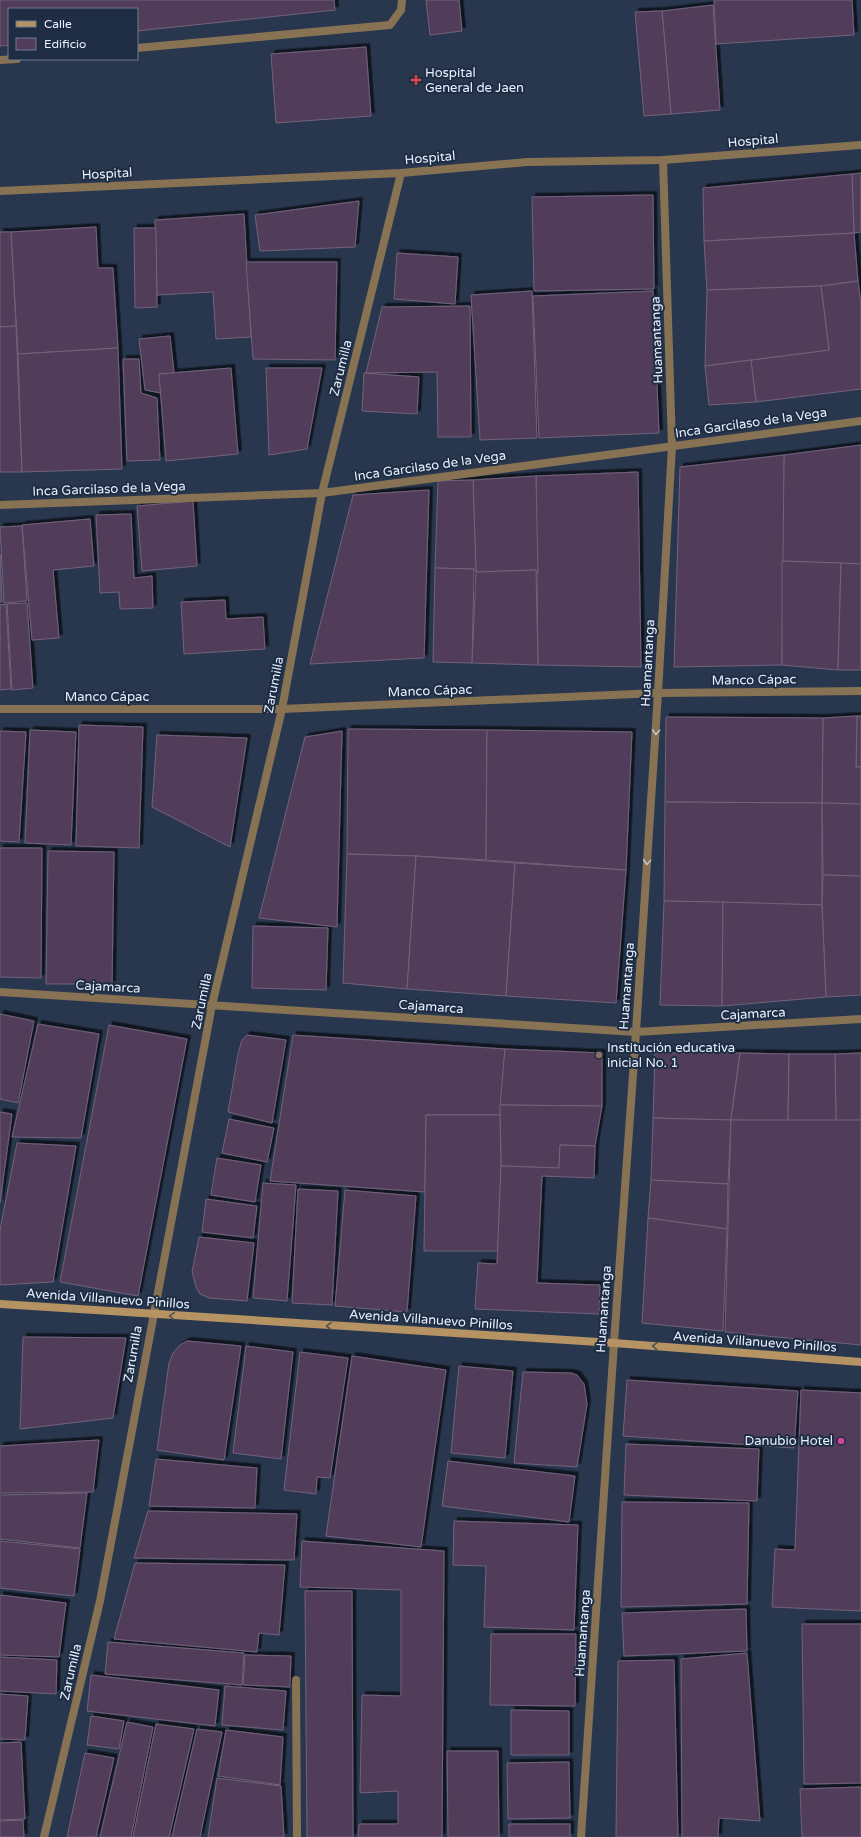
<svg xmlns="http://www.w3.org/2000/svg" width="861" height="1837" viewBox="0 0 861 1837" font-family="'Varela Round',sans-serif">
  <style>
    .building { fill: #513d5a; stroke: #73627c; filter: url(#shadow) }
    .lines { fill: none; stroke-linecap: round; stroke-linejoin: round }
    .lane { stroke: #887254; stroke-width: 8 }
    .street { stroke: #887254; stroke-width: 8 }
    .secondary { stroke: #b59362; stroke-width: 8 }
    .oneway { stroke: #c5c4c3 }
    .oneway2 { stroke: #53514e }
    .health-dot { fill: #e0444e; stroke: #1e2d43; stroke-width: 1.5 }
    .education-dot { fill: #8d6e63; stroke: #1e2d43; stroke-width: 1.5 }
    .hotel-dot { fill: #d1479c; stroke: #1e2d43; stroke-width: 1.5 }
    .labels { text-anchor: middle; dominant-baseline: central; stroke-width: 4; stroke-linejoin: round; paint-order: stroke }
    .poi-label { font-size: 13px; fill: #e6f0ff; stroke: #1e2d43; text-anchor: start }
    .street-label { font-size: 13px; fill: #e6f0ff; stroke: #1e2d43 }
  </style>
  <defs>
    <filter id="shadow"><feDropShadow dx="3.5" dy="-3.5" stdDeviation="0" flood-color="#0009"/></filter>
  </defs>
  <rect width="100%" height="100%" fill="#28374e"/>
  <!-- building -->
  <g class="building">
    <polygon points="0,0 334,0 335,10 137,31 137,9 9,9 9,45 0,46"/>
    <polygon points="426,0 459,0 462,31 430,35"/>
    <polygon points="714,0 852,0 854,35 716,44"/>
    <polygon points="713,5 720,110 671,114 662,11"/>
    <polygon points="662,11 671,114 644,116 635,12"/>
    <polygon points="366,47 371,116 276,123 271,54"/>
    <polygon points="861,173 861,232 854,233 852,174"/>
    <polygon points="852,174 854,233 704,241 703,188"/>
    <polygon points="653,195 654,289 534,291 532,197"/>
    <polygon points="359,201 355,247 260,251 255,215"/>
    <polygon points="244,214 251,337 216,339 213,292 157,295 155,220"/>
    <polygon points="96,227 98,268 113,268 118,348 18,354 11,232"/>
    <polygon points="134,228 156,228 157,307 135,308"/>
    <polygon points="0,232 11,232 16,326 0,327"/>
    <polygon points="854,233 858,281 821,286 707,290 704,241"/>
    <polygon points="397,253 458,257 455,304 394,299"/>
    <polygon points="246,262 337,262 335,360 253,359"/>
    <polygon points="858,281 861,305 861,389 756,402 751,360 829,350 821,286"/>
    <polygon points="821,286 829,350 705,366 707,290"/>
    <polygon points="532,291 537,438 480,440 471,295"/>
    <polygon points="653,291 659,433 539,438 533,296"/>
    <polygon points="470,306 471,437 438,437 437,372 366,373 382,307"/>
    <polygon points="16,326 22,472 0,472 0,327"/>
    <polygon points="170,336 174,373 159,374 161,393 145,390 139,339"/>
    <polygon points="118,348 122,469 22,472 18,354"/>
    <polygon points="123,359 139,359 141,393 157,398 160,460 127,461"/>
    <polygon points="751,360 756,402 709,405 705,366"/>
    <polygon points="231,368 238,454 166,461 159,374"/>
    <polygon points="266,368 322,368 307,449 269,455"/>
    <polygon points="364,373 419,377 417,414 362,411"/>
    <polygon points="861,445 861,564 782,561 784,455"/>
    <polygon points="784,455 782,665 674,667 680,467"/>
    <polygon points="638,472 641,667 538,665 536,476"/>
    <polygon points="536,476 538,573 536,570 476,572 473,480"/>
    <polygon points="473,480 476,572 474,569 435,568 438,481"/>
    <polygon points="429,490 424,658 310,664 353,495"/>
    <polygon points="193,501 197,566 142,571 137,506"/>
    <polygon points="131,514 134,578 152,576 153,608 120,609 119,592 100,593 96,515"/>
    <polygon points="90,519 94,566 53,570 59,638 32,640 22,525"/>
    <polygon points="22,526 27,601 4,603 0,527"/>
    <polygon points="0,554 2,602 0,602"/>
    <polygon points="782,561 841,563 838,670 782,665"/>
    <polygon points="841,563 861,564 861,670 838,670"/>
    <polygon points="435,568 474,569 472,663 433,662"/>
    <polygon points="536,570 538,665 472,663 476,572"/>
    <polygon points="225,600 226,619 263,617 265,649 184,654 181,602"/>
    <polygon points="27,603 33,688 12,690 7,604"/>
    <polygon points="6,604 11,689 0,690 0,605"/>
    <polygon points="857,716 861,716 861,767 856,767"/>
    <polygon points="857,716 856,767 861,767 861,804 822,803 823,718"/>
    <polygon points="666,717 823,718 822,803 665,802"/>
    <polygon points="79,725 143,727 139,848 76,846"/>
    <polygon points="348,729 487,730 486,860 416,856 347,854"/>
    <polygon points="30,730 76,732 71,845 25,843"/>
    <polygon points="487,730 632,732 626,870 486,860"/>
    <polygon points="0,731 26,732 19,842 0,841"/>
    <polygon points="342,731 337,927 259,918 305,737"/>
    <polygon points="157,735 247,738 230,847 152,807"/>
    <polygon points="665,802 822,803 822,905 664,901"/>
    <polygon points="822,803 861,804 861,876 823,875"/>
    <polygon points="0,848 42,848 41,978 0,977"/>
    <polygon points="48,851 114,852 112,984 46,984"/>
    <polygon points="347,854 416,856 407,989 343,983"/>
    <polygon points="416,856 515,863 506,996 407,989"/>
    <polygon points="515,863 626,870 616,1003 506,996"/>
    <polygon points="823,875 861,876 861,995 826,997 822,905"/>
    <polygon points="664,901 723,902 722,1006 660,1005"/>
    <polygon points="723,902 822,905 826,997 722,1006"/>
    <polygon points="253,926 328,928 326,990 252,988"/>
    <polygon points="0,1014 34,1021 18,1103 0,1099"/>
    <polygon points="38,1024 99,1034 81,1138 12,1137"/>
    <polygon points="109,1025 187,1039 138,1296 60,1282"/>
    <polygon points="247,1035 286,1040 272,1123 228,1112 238,1054 242,1040"/>
    <polygon points="293,1035 505,1049 500,1115 426,1115 425,1192 270,1181"/>
    <polygon points="505,1049 602,1053 602,1106 500,1105"/>
    <polygon points="655,1053 740,1053 731,1120 653,1118"/>
    <polygon points="740,1053 789,1054 788,1121 731,1120"/>
    <polygon points="861,1053 861,1120 836,1121 835,1054"/>
    <polygon points="789,1054 835,1054 836,1121 788,1121"/>
    <polygon points="500,1105 602,1106 595,1146 560,1145 559,1168 501,1166"/>
    <polygon points="0,1112 12,1114 0,1203"/>
    <polygon points="426,1115 500,1115 501,1166 498,1251 424,1251"/>
    <polygon points="653,1118 731,1120 728,1184 651,1180"/>
    <polygon points="229,1119 274,1128 267,1162 222,1153"/>
    <polygon points="731,1120 861,1120 861,1345 725,1332"/>
    <polygon points="17,1143 76,1146 53,1282 0,1285 0,1230"/>
    <polygon points="560,1145 595,1146 594,1178 542,1176 537,1283 600,1285 599,1314 475,1309 478,1263 497,1264 501,1166 559,1168"/>
    <polygon points="217,1158 261,1165 255,1202 211,1195"/>
    <polygon points="651,1180 728,1184 727,1229 648,1218"/>
    <polygon points="263,1183 296,1185 287,1301 253,1298"/>
    <polygon points="298,1189 338,1191 332,1305 292,1303"/>
    <polygon points="345,1190 416,1196 407,1312 335,1306"/>
    <polygon points="206,1199 257,1206 253,1238 202,1232"/>
    <polygon points="648,1218 727,1229 723,1331 642,1323"/>
    <polygon points="199,1237 254,1243 247,1301 209,1298 200,1294 196,1287 192,1272"/>
    <polygon points="23,1337 126,1338 113,1418 20,1429"/>
    <polygon points="187,1341 241,1346 224,1460 157,1450 169,1363 173,1353 180,1345"/>
    <polygon points="246,1346 293,1352 281,1459 233,1453"/>
    <polygon points="300,1352 348,1358 330,1478 317,1477 316,1494 284,1490"/>
    <polygon points="352,1356 446,1370 421,1547 326,1536"/>
    <polygon points="459,1366 513,1371 505,1458 451,1453"/>
    <polygon points="523,1372 571,1373 577,1375 584,1384 587,1404 577,1467 514,1463"/>
    <polygon points="627,1380 798,1391 794,1448 623,1436"/>
    <polygon points="801,1390 861,1393 861,1611 772,1607 775,1549 795,1550"/>
    <polygon points="99,1440 93,1492 0,1493 0,1446"/>
    <polygon points="626,1444 759,1449 757,1501 624,1495"/>
    <polygon points="156,1459 257,1468 255,1508 149,1506"/>
    <polygon points="448,1461 575,1476 569,1522 442,1506"/>
    <polygon points="87,1493 80,1548 0,1539 0,1495"/>
    <polygon points="622,1502 749,1503 747,1604 621,1607"/>
    <polygon points="148,1511 297,1514 294,1560 134,1558"/>
    <polygon points="454,1521 578,1525 574,1630 484,1627 486,1566 453,1565"/>
    <polygon points="0,1541 80,1549 74,1596 0,1588"/>
    <polygon points="302,1541 444,1551 442,1837 358,1837 359,1824 398,1824 398,1791 360,1793 362,1695 401,1696 401,1590 300,1587"/>
    <polygon points="135,1563 285,1565 279,1635 259,1633 257,1652 114,1639"/>
    <polygon points="305,1591 352,1591 353,1837 307,1837"/>
    <polygon points="0,1595 66,1603 59,1657 0,1655"/>
    <polygon points="746,1609 747,1651 624,1656 622,1613"/>
    <polygon points="802,1624 861,1624 861,1783 804,1784"/>
    <polygon points="491,1634 576,1634 575,1706 490,1705"/>
    <polygon points="108,1642 244,1653 242,1685 105,1674"/>
    <polygon points="747,1653 760,1821 719,1818 718,1837 682,1837 681,1659"/>
    <polygon points="245,1655 291,1656 290,1687 243,1685"/>
    <polygon points="0,1657 57,1660 56,1694 0,1691"/>
    <polygon points="674,1660 678,1837 616,1837 618,1661"/>
    <polygon points="91,1675 219,1690 215,1726 87,1711"/>
    <polygon points="225,1686 286,1691 283,1730 222,1725"/>
    <polygon points="0,1694 28,1696 25,1740 0,1739"/>
    <polygon points="511,1710 569,1711 569,1755 511,1755"/>
    <polygon points="91,1716 124,1721 119,1749 87,1745"/>
    <polygon points="127,1722 153,1727 131,1837 100,1837"/>
    <polygon points="156,1724 194,1729 169,1837 133,1837"/>
    <polygon points="197,1729 222,1732 200,1837 172,1837"/>
    <polygon points="226,1730 283,1737 280,1785 218,1776"/>
    <polygon points="21,1742 25,1819 0,1820 0,1743"/>
    <polygon points="447,1751 498,1751 499,1837 448,1837"/>
    <polygon points="85,1753 114,1758 96,1837 67,1837"/>
    <polygon points="569,1762 570,1818 508,1819 507,1763"/>
    <polygon points="217,1778 281,1786 284,1837 208,1837"/>
    <polygon points="861,1787 861,1837 802,1837 800,1789"/>
    <polygon points="23,1820 24,1837 0,1837 0,1821"/>
    <rect x="509" y="1824" width="61" height="13"/>
  </g>
  <g class="lines">
    <!-- lane -->
    <g class="lane">
      <polyline points="137,48 390,25 401,10 402,0"/>
      <polyline points="0,60 17,59"/>
      <polyline points="296,1680 297,1837"/>
    </g>
    <!-- street -->
    <g class="street">
      <polyline points="0,191 401,173 527,162 663,160 861,145"/>
      <polyline points="0,505 322,493 861,421"/>
      <polyline points="0,709 282,709 658,693 861,691"/>
      <polyline points="0,992 636,1032 861,1019"/>
      <polyline points="44,1837 100,1601 212,1005 282,709 322,493 401,173"/>
      <polyline points="581,1837 614,1343 636,1032 658,693 672,446 663,160"/>
    </g>
    <!-- secondary -->
    <polyline class="secondary" points="0,1304 614,1343 861,1362"/>
  </g>
  <!-- one-way arrows -->
  <defs><path id="oneway-chevron" d="M-2-3.5L2.5 0L-2 3.5" fill="none" stroke-width="1.6" stroke-linecap="round" stroke-linejoin="round"/></defs>
  <g class="oneway">
    <use href="#oneway-chevron" transform="translate(656 732) rotate(94)"/>
    <use href="#oneway-chevron" transform="translate(647 862) rotate(94)"/>
  </g>
  <g class="oneway2">
    <use href="#oneway-chevron" transform="translate(172 1316) rotate(-176)"/>
    <use href="#oneway-chevron" transform="translate(329 1326) rotate(-176)"/>
    <use href="#oneway-chevron" transform="translate(655 1346) rotate(-176)"/>
  </g>
  <!-- markers -->
  <path class="health-dot" d="M414 74h4v4h4v4h-4v4h-4v-4h-4v-4h4z"/>
  <circle class="education-dot" cx="599" cy="1055" r="4"/>
  <circle class="hotel-dot" cx="841" cy="1441" r="4"/>
  <g class="labels">
    <!-- poi labels -->
    <g class="poi-label">
      <text x="425" y="73">Hospital<tspan x="425" dy="15">General de Jaen</tspan></text>
      <text x="607" y="1048">Institución educativa<tspan x="607" dy="15">inicial No. 1</tspan></text>
      <text x="833" y="1441" text-anchor="end">Danubio Hotel</text>
    </g>
    <!-- street labels -->
    <g class="street-label">
      <text transform="translate(753 141) rotate(-5)">Hospital</text>
      <text transform="translate(430 158) rotate(-5)">Hospital</text>
      <text transform="translate(107 174) rotate(-3)">Hospital</text>
      <text transform="translate(657 340) rotate(-92)">Huamantanga</text>
      <text transform="translate(341 368) rotate(-76)">Zarumilla</text>
      <text transform="translate(751 423) rotate(-8)">Inca Garcilaso de la Vega</text>
      <text transform="translate(430 466) rotate(-8)">Inca Garcilaso de la Vega</text>
      <text transform="translate(109 489) rotate(-2)">Inca Garcilaso de la Vega</text>
      <text transform="translate(648 663) rotate(-87)">Huamantanga</text>
      <text transform="translate(754 680) rotate(-1)">Manco Cápac</text>
      <text transform="translate(274 685) rotate(-79)">Zarumilla</text>
      <text transform="translate(430 691) rotate(-2)">Manco Cápac</text>
      <text x="107" y="697">Manco Cápac</text>
      <text transform="translate(627 986) rotate(-86)">Huamantanga</text>
      <text transform="translate(108 987) rotate(3)">Cajamarca</text>
      <text transform="translate(202 1001) rotate(-78)">Zarumilla</text>
      <text transform="translate(431 1007) rotate(4)">Cajamarca</text>
      <text transform="translate(753 1014) rotate(-3)">Cajamarca</text>
      <text transform="translate(108 1299) rotate(4)">Avenida Villanuevo Pinillos</text>
      <text transform="translate(604 1309) rotate(-86)">Huamantanga</text>
      <text transform="translate(431 1320) rotate(4)">Avenida Villanuevo Pinillos</text>
      <text transform="translate(755 1342) rotate(4)">Avenida Villanuevo Pinillos</text>
      <text transform="translate(133 1354) rotate(-80)">Zarumilla</text>
      <text transform="translate(583 1633) rotate(-86)">Huamantanga</text>
      <text transform="translate(71 1672) rotate(-77)">Zarumilla</text>
    </g>
  </g>
  <!-- legend -->
  <rect x="8" y="8" width="130" height="52" fill="#1e2d43" stroke="#6e7b8e"/>
  <rect x="16" y="21" width="20" height="6" fill="#b59362" stroke="#6e7b8e"/>
  <text x="44" y="28" font-size="12" fill="#e6f0ff">Calle</text>
  <rect x="16" y="38" width="20" height="12" fill="#513d5a" stroke="#6e7b8e"/>
  <text x="44" y="48" font-size="12" fill="#e6f0ff">Edificio</text>
</svg>
